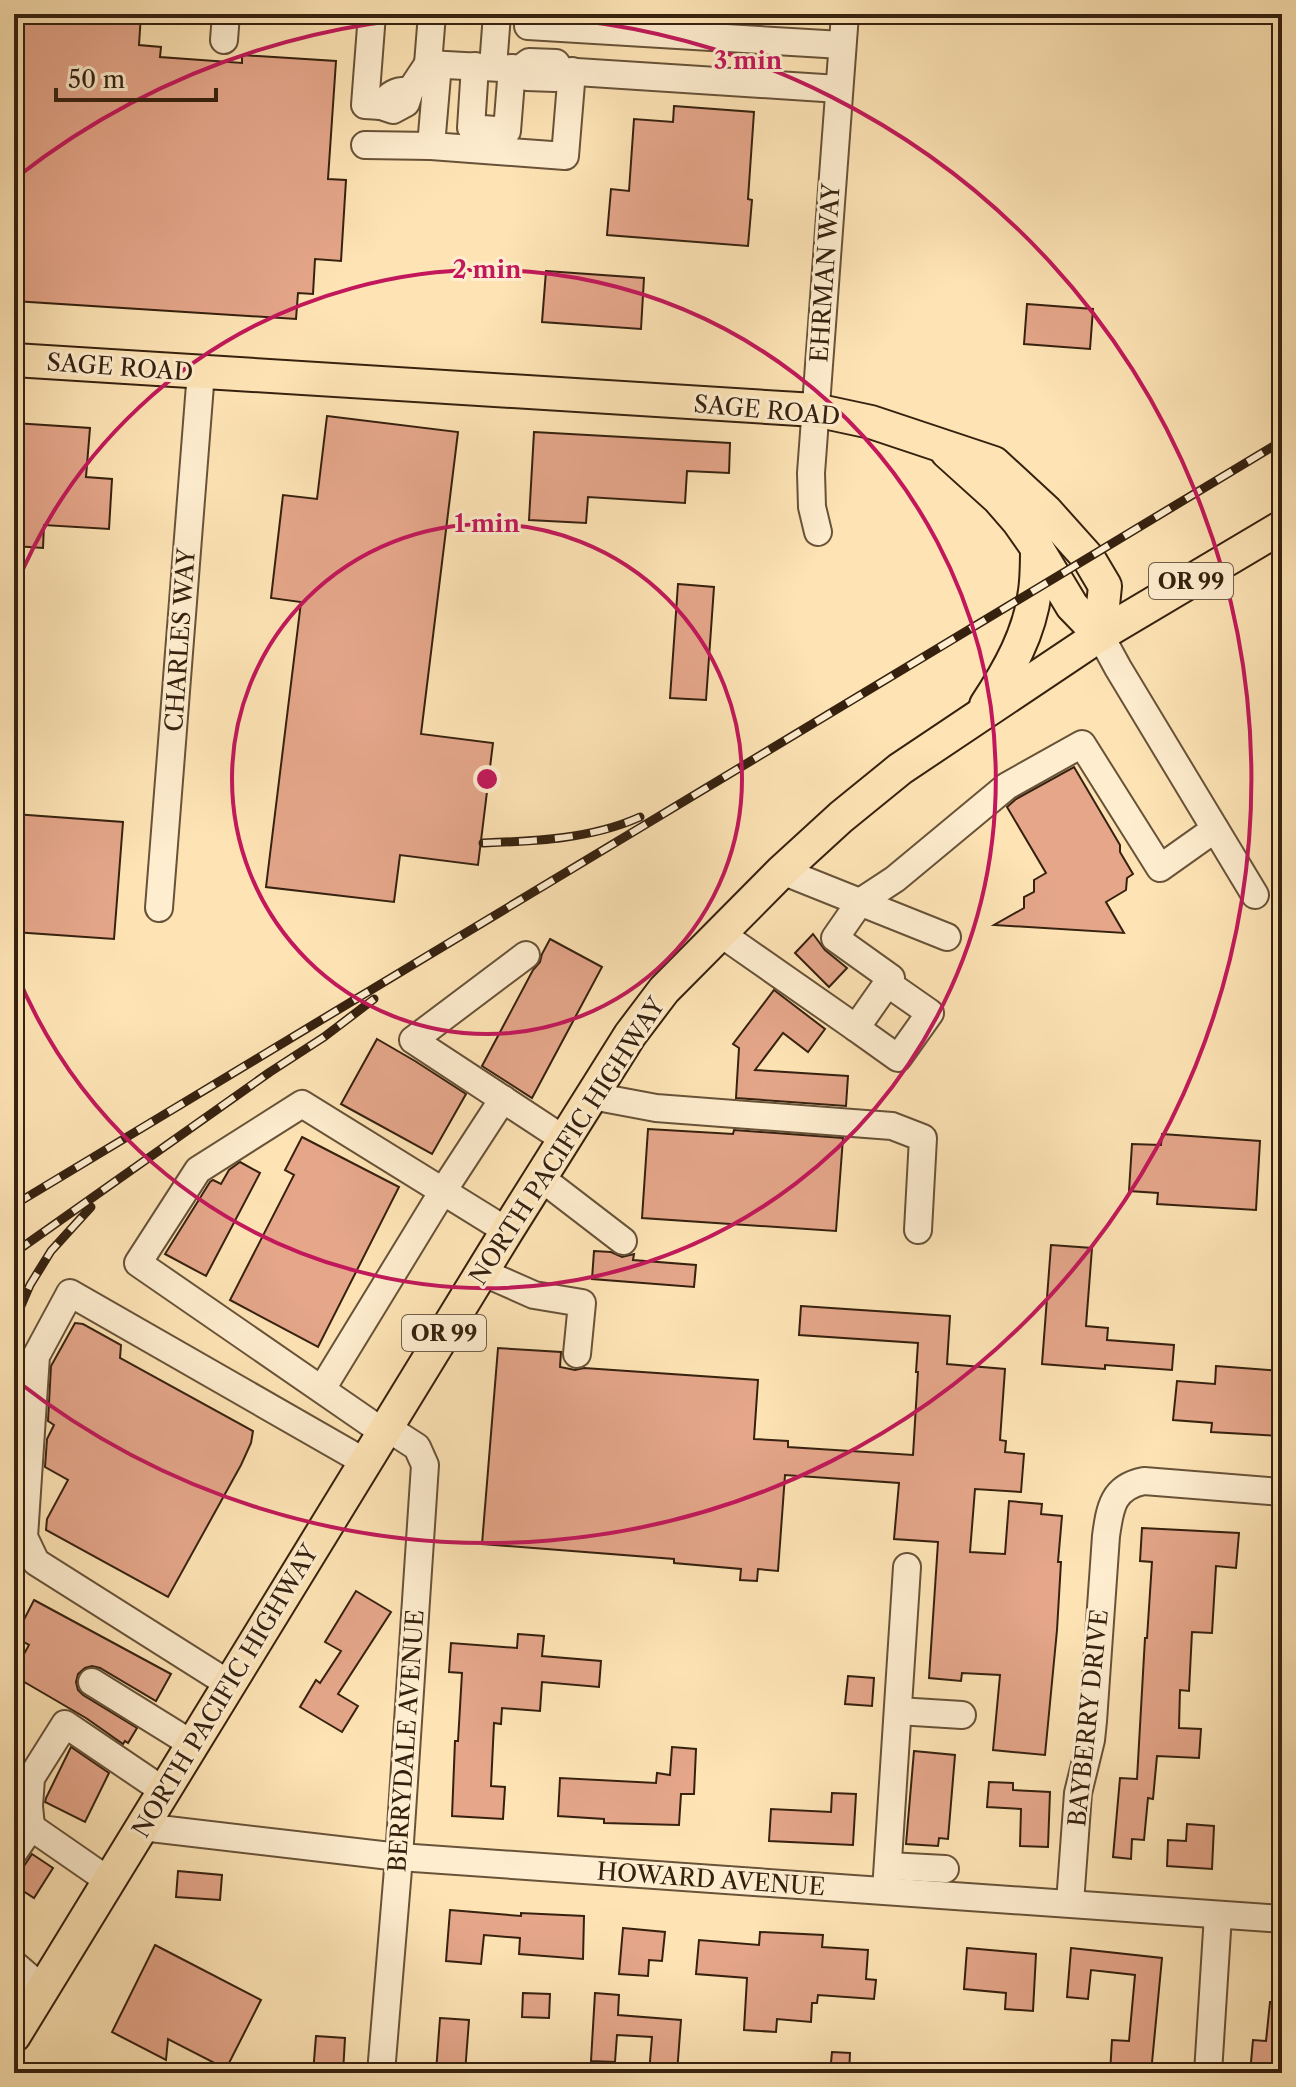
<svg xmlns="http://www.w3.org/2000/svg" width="1296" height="2087" viewBox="0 0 1296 2087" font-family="'Libre Caslon Text',serif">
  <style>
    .building { fill: #e5a68a; stroke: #36210f; stroke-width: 2 }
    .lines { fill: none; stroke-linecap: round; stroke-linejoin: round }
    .minor-casing { stroke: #685238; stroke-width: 30 }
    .major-casing { stroke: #36210f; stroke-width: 36 }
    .minor { stroke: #feedcf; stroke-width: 26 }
    .major { stroke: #fee4b5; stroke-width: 32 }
    .rail-casing { stroke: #36210f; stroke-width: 9 }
    .rail { stroke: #feedcf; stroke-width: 6; stroke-dasharray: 18; stroke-linecap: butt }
    .ring { fill: none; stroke: #c2185b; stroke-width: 4 }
    .labels { text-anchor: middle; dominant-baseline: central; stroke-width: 6; stroke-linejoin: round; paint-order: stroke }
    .shield { fill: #feedcf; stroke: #725e49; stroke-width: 2 }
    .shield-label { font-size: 22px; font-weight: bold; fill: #36210f }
    .street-label { font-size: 24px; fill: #36210f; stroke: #feedcf }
    .centre { fill: #c2185b; stroke: #feedcf; stroke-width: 4 }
    .ring-label { font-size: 24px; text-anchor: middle; font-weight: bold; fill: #c2185b; stroke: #feedcf; stroke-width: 6; stroke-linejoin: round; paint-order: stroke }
  </style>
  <rect width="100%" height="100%" fill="#fee4b5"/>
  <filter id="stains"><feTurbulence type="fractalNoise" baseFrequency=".0025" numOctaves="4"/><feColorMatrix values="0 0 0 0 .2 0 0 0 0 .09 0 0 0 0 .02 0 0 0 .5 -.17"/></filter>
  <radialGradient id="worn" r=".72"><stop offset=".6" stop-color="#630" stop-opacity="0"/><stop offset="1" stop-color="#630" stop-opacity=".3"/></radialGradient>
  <!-- building -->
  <g class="building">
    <polygon points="14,14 141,14 139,45 161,47 160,57 242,63 242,55 336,61 328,179 346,180 341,261 315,259 313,294 298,293 296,319 14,301"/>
    <polygon points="674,106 754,112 748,199 752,200 748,246 607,235 611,189 629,191 634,119 673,122"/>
    <polygon points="546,271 644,278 641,329 542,322"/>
    <polygon points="1027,304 1093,309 1090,349 1024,344"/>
    <polygon points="327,416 458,432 421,734 493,743 478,865 400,855 394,902 266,887 301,602 271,598 283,495 317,499"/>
    <polygon points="14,423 90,428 86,477 112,479 109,529 44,525 43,548 14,546"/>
    <polygon points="534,432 730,443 729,473 687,471 685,503 588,497 586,523 529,520"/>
    <polygon points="678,584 714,587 706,700 670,698"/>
    <polygon points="1074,767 1120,845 1120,852 1133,874 1127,878 1126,890 1106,902 1124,933 994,925 1024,908 1024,897 1034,892 1034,880 1046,873 1007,807 1016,799"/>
    <polygon points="14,814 123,822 114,939 14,932"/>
    <polygon points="813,934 825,950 847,968 829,987 795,953"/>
    <polygon points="550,939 602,967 532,1098 482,1066 533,970 540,962 542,954"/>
    <polygon points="774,990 825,1029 808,1052 783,1033 755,1070 848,1076 846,1106 736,1098 739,1048 733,1044"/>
    <polygon points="377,1039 415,1061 466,1094 432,1154 341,1104"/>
    <polygon points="648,1129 733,1134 734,1130 843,1138 836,1231 642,1218"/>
    <polygon points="1162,1134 1260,1141 1256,1210 1157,1204 1158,1193 1129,1191 1132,1144 1161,1145"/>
    <polygon points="302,1137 399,1187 318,1347 230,1300 294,1175 285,1170"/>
    <polygon points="240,1162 260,1173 206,1276 165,1254 210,1182 213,1180 221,1184 229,1170"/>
    <polygon points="1051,1245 1092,1248 1086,1326 1108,1328 1107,1340 1174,1345 1172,1370 1105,1365 1105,1369 1042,1364"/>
    <polygon points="594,1251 611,1252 622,1257 634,1254 633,1260 696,1265 694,1287 592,1279"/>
    <polygon points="801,1306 950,1316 947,1364 1005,1369 1000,1440 1006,1441 1005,1452 1024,1454 1021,1492 975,1489 970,1552 1005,1554 1009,1501 1042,1504 1041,1514 1062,1516 1058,1562 1061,1562 1057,1630 1045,1755 993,1750 1000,1675 962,1673 961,1681 929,1678 938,1542 894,1539 899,1483 785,1475 778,1571 758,1569 757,1581 740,1580 741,1569 674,1563 674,1559 482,1544 498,1348 561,1352 560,1367 575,1370 584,1368 758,1380 754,1439 788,1441 788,1447 913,1455 918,1372 916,1372 918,1343 799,1335"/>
    <polygon points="75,1323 83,1324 121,1345 120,1358 253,1431 251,1443 241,1465 168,1597 46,1530 47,1519 68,1480 45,1467 47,1439 54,1425 48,1421 51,1366"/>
    <polygon points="1216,1366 1282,1371 1282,1436 1211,1432 1212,1423 1173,1420 1177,1381 1215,1384"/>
    <polygon points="1142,1528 1239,1533 1236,1568 1216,1566 1212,1633 1192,1632 1189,1691 1180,1690 1179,1728 1201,1729 1199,1758 1157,1756 1153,1799 1148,1798 1144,1840 1132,1839 1131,1859 1113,1857 1120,1778 1137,1779 1145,1638 1147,1638 1152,1562 1140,1561"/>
    <polygon points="356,1591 391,1612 338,1694 358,1706 342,1732 300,1707 316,1680 320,1683 341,1651 325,1642"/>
    <polygon points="34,1600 171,1674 156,1701 100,1668 92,1666 85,1668 78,1674 76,1682 78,1690 83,1695 137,1728 128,1743 125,1741 123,1744 86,1718 14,1676 14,1672 29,1645 15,1637"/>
    <polygon points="518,1634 544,1636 542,1656 601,1661 599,1687 542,1682 540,1711 502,1708 501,1724 494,1723 491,1786 505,1787 503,1819 452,1816 455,1741 458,1741 462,1673 449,1672 451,1643 517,1648"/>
    <polygon points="848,1676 874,1678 872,1706 845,1704"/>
    <polygon points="71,1747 109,1773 85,1822 45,1802 46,1798"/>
    <polygon points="672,1747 696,1749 694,1794 681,1794 679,1825 604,1823 604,1819 558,1816 560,1778 656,1783 657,1773 670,1775"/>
    <polygon points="914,1751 955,1755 948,1839 939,1838 938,1846 906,1844"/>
    <polygon points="989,1782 1013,1783 1013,1790 1050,1792 1048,1847 1020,1846 1021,1809 987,1807"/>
    <polygon points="832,1793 856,1794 853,1845 769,1841 771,1809 831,1812"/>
    <polygon points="1187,1824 1214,1826 1212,1869 1167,1866 1168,1840 1186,1841"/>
    <polygon points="32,1854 53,1868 34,1898 14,1885 14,1881"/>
    <polygon points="178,1871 222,1875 220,1900 176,1897"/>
    <polygon points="450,1910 521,1916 521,1913 584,1916 583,1959 519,1954 520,1938 484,1935 481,1964 446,1961"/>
    <polygon points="623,1928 665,1932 662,1961 649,1960 648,1976 619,1974"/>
    <polygon points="760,1932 823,1935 822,1947 868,1950 866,1979 876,1980 874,1999 818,1995 817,2003 812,2003 811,2022 777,2019 776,2032 744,2030 747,1978 696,1974 699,1940 759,1945"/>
    <polygon points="155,1945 261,2000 226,2069 168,2039 166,2060 112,2032"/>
    <polygon points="967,1948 1036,1954 1033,2011 1005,2009 1006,1993 964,1989"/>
    <polygon points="1071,1948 1162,1958 1151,2073 1110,2073 1112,2040 1129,2041 1135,1975 1091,1970 1088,1999 1067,1997"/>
    <polygon points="523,1993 550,1994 549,2018 522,2017"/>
    <polygon points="595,1993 619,1995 618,2015 681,2020 677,2073 649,2073 652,2037 617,2035 615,2062 591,2061"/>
    <polygon points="1270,2002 1282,2002 1282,2073 1250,2073 1253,2040 1266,2041"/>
    <polygon points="440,2018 469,2020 465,2073 436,2072"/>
    <polygon points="316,2036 345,2038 343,2073 313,2073"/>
    <polygon points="832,2052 850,2053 849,2073 830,2073"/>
  </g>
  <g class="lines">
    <!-- minor casing -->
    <g class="minor-casing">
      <g id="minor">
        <polyline points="372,14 365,105 381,106"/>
        <polyline points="432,14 428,64 520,69"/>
        <polyline points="528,14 528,26 842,45"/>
        <polyline points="224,40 226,14"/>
        <polyline points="438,64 431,146 565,156 572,71"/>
        <polyline points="475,66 471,128 507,131 512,68"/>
        <polyline points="493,67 497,14"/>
        <polyline points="561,71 555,78 527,77 520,69 529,62 556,63 561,71 839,89"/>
        <path d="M410,91C396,90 389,94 381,106L393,110L406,103L410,91L428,64"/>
        <polyline points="365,145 431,146"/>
        <polyline points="818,532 812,507 811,473 845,14"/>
        <polyline points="1100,635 1118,668 1255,895"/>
        <polyline points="782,871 947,937"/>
        <polyline points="159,908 201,372"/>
        <polyline points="720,933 856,1028 891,978 835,938 860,902 895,879 1007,786 1082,744 1160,868 1215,829"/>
        <polyline points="526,955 413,1040 565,1140"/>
        <polyline points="856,1028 898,1058 930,1013 887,983"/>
        <polyline points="592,1096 656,1108 892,1126 923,1138 918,1230"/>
        <polyline points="541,1178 623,1241"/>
        <polyline points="482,1272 534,1295 582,1303 577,1354"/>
        <polyline points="322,1389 443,1191 503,1099"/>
        <polyline points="383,1432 138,1263 198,1170 302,1104 507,1231"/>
        <polyline points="92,1682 192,1744"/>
        <polyline points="229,1684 36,1562 24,1537 36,1356 70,1293 365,1462"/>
        <polyline points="898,1711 962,1715"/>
        <polyline points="31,1827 29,1806 31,1778 65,1724 164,1791"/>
        <polyline points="142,1827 399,1857 1282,1919"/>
        <polyline points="14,1852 31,1827 109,1881"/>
        <polyline points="888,1866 945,1869"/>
        <polyline points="886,1891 907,1567"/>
        <path d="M1070,1903L1078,1793L1091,1740L1093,1721L1106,1536C1110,1507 1113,1487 1144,1481L1282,1492"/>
        <polyline points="14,1964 43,1989"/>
        <polyline points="381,2073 399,1857 425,1465 417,1447 386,1427"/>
        <polyline points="1208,2073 1218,1915"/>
      </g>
    </g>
    <!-- major casing -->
    <g class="major-casing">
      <g id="major">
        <polyline points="14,360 815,410 871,422 994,463 1046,511 1089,559 1105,586 1100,635"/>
        <polyline points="947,452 998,498 1018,521 1037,548 1072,606 1100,635"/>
        <path d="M986,705C1009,670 1030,633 1035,591C1037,577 1037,562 1037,548"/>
        <polyline points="14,2036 507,1231 630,1035 664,990 782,871 841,817 900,769 1100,635 1282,527"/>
      </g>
    </g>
    <!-- minor -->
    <use href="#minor" class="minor"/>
    <!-- major -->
    <use href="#major" class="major"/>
    <!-- rail casing -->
    <g class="rail-casing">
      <g id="rail">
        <path d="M483,843C536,841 591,839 640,817"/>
        <polyline points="14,1205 1282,441"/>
        <polyline points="14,1253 270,1072 324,1037 374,999"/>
        <polyline points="14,1322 30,1285 51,1251 91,1207"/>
      </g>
    </g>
    <!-- rail -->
    <use href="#rail" class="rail"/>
  </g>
  <!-- distance rings -->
  <g class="ring">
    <circle cx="487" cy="779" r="255"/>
    <path d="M15 588A509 509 0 1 1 15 970"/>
    <path d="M17 177A764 764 0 1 1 17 1381"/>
  </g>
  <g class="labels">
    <!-- shield labels -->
    <g class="shield">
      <rect x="1149" y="563" width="84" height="36" rx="6"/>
      <rect x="402" y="1315" width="84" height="36" rx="6"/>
    </g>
    <g class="shield-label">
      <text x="1191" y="581">OR 99</text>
      <text x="444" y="1333">OR 99</text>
    </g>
    <!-- street labels -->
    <g class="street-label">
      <text transform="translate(825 273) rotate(-86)">EHRMAN WAY</text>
      <text transform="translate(120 367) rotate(4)">SAGE ROAD</text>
      <text transform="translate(767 410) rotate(5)">SAGE ROAD</text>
      <text transform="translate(180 640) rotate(-86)">CHARLES WAY</text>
      <text transform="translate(567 1141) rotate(-57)">NORTH PACIFIC HIGHWAY</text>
      <text transform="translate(225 1691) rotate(-59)">NORTH PACIFIC HIGHWAY</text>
      <text transform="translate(1088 1718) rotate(-84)">BAYBERRY DRIVE</text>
      <text transform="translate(406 1741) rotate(-86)">BERRYDALE AVENUE</text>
      <text transform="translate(711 1879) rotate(4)">HOWARD AVENUE</text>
    </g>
  </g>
  <circle cx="487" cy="779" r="12" class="centre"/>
  <g class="ring-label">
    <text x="748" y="69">3 min</text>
    <text x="487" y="278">2 min</text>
    <text x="487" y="532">1 min</text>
  </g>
  <!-- margin -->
  <rect width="1296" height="2087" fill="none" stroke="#fee4b5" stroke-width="48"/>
  <rect x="16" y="16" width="1264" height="2055" fill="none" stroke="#36210f" stroke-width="4"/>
  <rect x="24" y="24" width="1248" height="2039" fill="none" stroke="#36210f" stroke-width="2"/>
  <!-- scale -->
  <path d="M56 88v12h160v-12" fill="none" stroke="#36210f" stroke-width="4"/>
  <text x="68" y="88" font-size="24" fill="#36210f" stroke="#feedcf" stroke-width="6" paint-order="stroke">50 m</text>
  <rect width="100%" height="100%" filter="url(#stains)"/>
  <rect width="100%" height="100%" fill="url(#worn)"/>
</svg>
